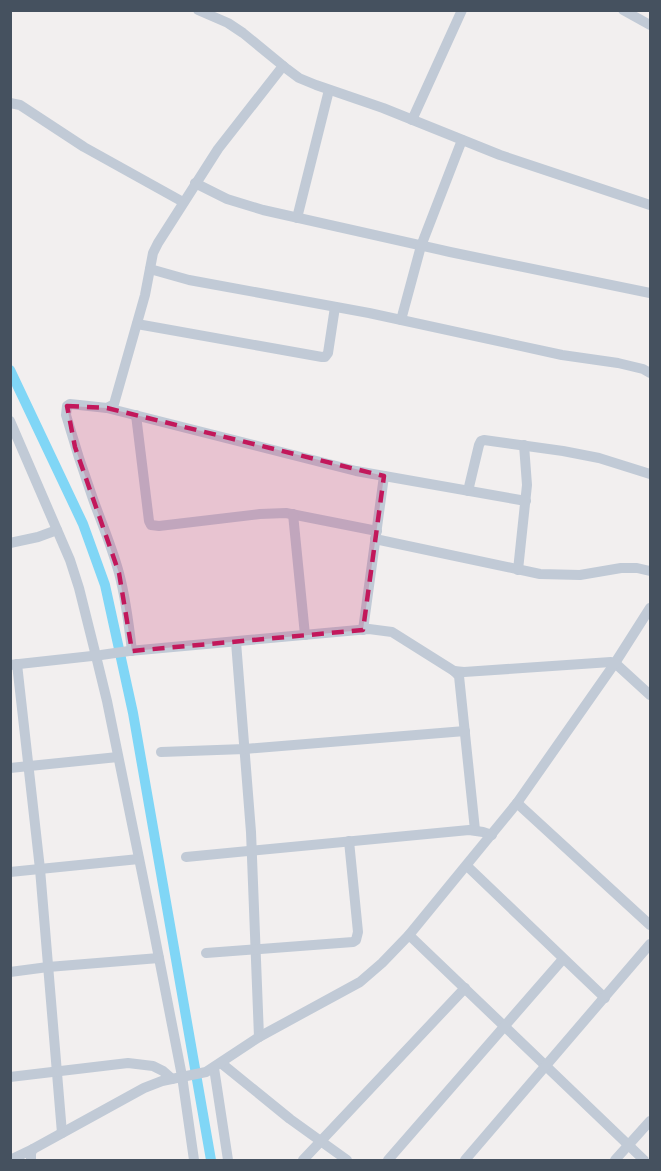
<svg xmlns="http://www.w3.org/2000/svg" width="661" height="1171" viewBox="0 0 661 1171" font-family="Quicksand,sans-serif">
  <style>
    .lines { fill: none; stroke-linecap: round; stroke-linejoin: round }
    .canal { stroke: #80d6f6; stroke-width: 10 }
    .minor { stroke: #c1cad6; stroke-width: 10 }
    .marked { fill: #c2185b; fill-opacity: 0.2; stroke: #c2185b; stroke-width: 4.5; stroke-dasharray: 12 8; stroke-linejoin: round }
  </style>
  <rect width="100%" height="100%" fill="#f2efef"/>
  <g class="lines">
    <!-- canal -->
    <polyline class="canal" points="10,370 83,524 105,585 133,713 211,1160"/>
    <!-- minor -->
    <g class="minor">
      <polyline points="198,10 228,23 243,33 287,69 299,78 316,85 383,108 500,155 650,205"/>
      <polyline points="623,10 650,25"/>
      <polyline points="10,103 20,105 84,147 183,202"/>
      <polyline points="412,120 462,10"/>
      <polyline points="195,183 227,199 263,210 450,252 650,293"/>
      <polyline points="297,218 329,90"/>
      <polyline points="150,269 189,280 369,313 562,355 618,363 643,369 650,373"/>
      <polyline points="401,320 421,246 462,140"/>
      <polyline points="137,324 322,357 325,357 328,353 335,307"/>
      <polyline points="107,408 356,471 526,501"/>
      <polyline points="136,415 149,521 151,525 159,526 260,514 286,513 377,531"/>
      <polyline points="10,421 70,560 79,588 96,656 107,701 151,917 182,1076 194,1160"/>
      <polyline points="468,491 479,445 481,441 484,440 563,451 599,458 650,474"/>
      <polyline points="293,514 305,635"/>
      <polyline points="375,539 540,574 580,575 621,568 637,568 650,571"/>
      <polyline points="10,543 38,537 57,530"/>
      <polyline points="518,570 527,485 524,445"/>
      <polyline points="363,630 384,476"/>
      <polyline points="236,642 251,832 259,1037"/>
      <path d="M132,651C129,625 126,599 119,573C112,547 102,524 93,499C83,471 74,443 66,415L67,406L70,404L107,408L114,404L145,295L153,253L158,243L218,149L283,66"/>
      <polyline points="17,664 40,869 62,1133"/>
      <polyline points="10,665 101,655 129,651 369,629 392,632 454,671 459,676 475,830"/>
      <polyline points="454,671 464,672 611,662 615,663 650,695"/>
      <polyline points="161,752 245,749 465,731"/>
      <polyline points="10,768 118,757"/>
      <polyline points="517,803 650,925"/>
      <polyline points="186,857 469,830 483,832 492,835"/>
      <polyline points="467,866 605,998"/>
      <polyline points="10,872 139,859"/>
      <polyline points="409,935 644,1160"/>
      <polyline points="206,953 353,942 356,940 358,932 349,841"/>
      <polyline points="10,972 48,967 159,958"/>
      <polyline points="221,1063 290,1119 347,1160"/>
      <polyline points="214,1068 228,1160"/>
      <polyline points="10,1077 128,1063 153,1066 163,1071 172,1079"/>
      <polyline points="10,1160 33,1149"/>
      <polyline points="31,1160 31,1153 33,1149 144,1088 162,1081 206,1072 259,1037 360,982 382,963 409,935 517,803 615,663 650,608"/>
      <polyline points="303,1160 465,988"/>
      <polyline points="388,1160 563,959"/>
      <polyline points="465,1160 650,944"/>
      <polyline points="615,1160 650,1121"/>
    </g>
  </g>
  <!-- marked area -->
  <path class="marked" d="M67,406L107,408L384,476L363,630L132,651L119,573L75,447Z"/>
  <!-- border -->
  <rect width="661" height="1171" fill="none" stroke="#45515f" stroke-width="24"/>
</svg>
